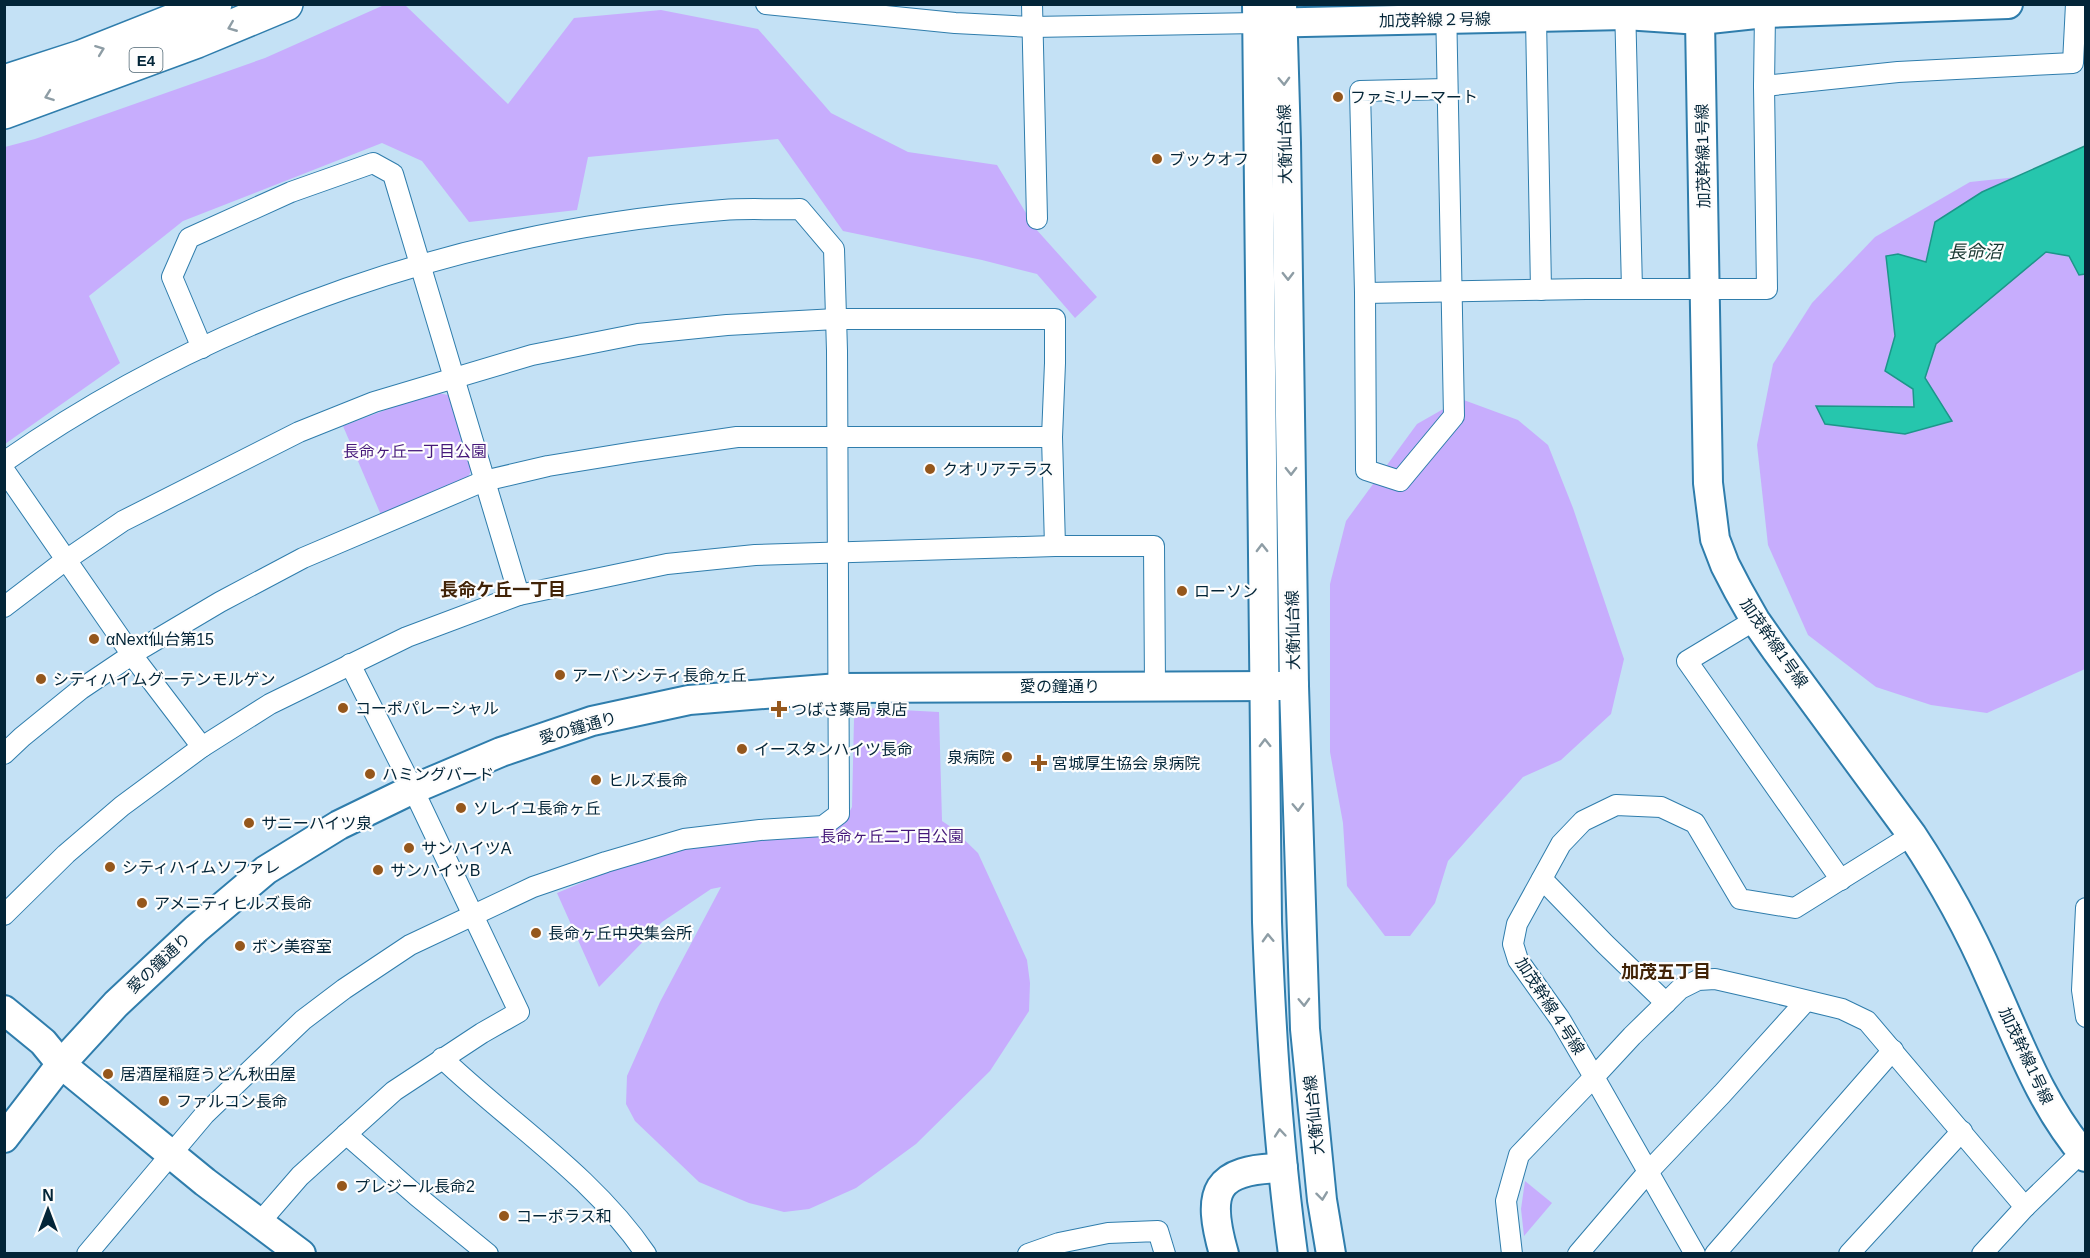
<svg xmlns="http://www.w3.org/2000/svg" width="2090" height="1258" viewBox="0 0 2090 1258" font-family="Helvetica,'Noto Sans JP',sans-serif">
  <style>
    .green { fill: #c7adfd }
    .water { fill: #26c6ad; stroke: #1c968a; stroke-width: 1.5 }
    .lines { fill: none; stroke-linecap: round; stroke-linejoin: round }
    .street-casing { stroke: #2f7dac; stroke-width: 22 }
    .secondary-casing { stroke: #2f7dac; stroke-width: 32 }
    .highway-casing { stroke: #2f7dac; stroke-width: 36 }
    .street { stroke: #fff; stroke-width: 20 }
    .secondary { stroke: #fff; stroke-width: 28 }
    .highway { stroke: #fff; stroke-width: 33 }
    .oneway { stroke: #8e9da5 }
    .poi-dot { fill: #95571c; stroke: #fdfdfd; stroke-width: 2 }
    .labels { text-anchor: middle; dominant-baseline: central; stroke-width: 4.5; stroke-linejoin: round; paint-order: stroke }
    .shield { fill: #fdfdfd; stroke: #4e6673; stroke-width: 1.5 }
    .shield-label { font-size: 15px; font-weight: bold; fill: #032538 }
    .street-label { font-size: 16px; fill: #032538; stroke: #fdfdfd }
    .poi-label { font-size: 16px; fill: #032538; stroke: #fdfdfd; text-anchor: start }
    .park-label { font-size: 16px; fill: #45187a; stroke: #fdfdfd }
    .water-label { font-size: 18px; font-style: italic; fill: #183630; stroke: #fdfdfd }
    .neighbourhood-label { font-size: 18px; font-weight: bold; fill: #412307; stroke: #fdfdfd }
  </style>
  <rect width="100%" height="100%" fill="#c4e1f5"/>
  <!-- green -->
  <g class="green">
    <polygon points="384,5 405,5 508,104 574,18 661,10 758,29 831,113 908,152 997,165 1035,228 1097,297 1075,318 1037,274 982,260 843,231 778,139 588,157 577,210 469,222 422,161 382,143 183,221 89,296 120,363 5,444 5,147 35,139 265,58"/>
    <polygon points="2085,170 2085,669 1987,713 1931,705 1876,687 1808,635 1768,545 1757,445 1773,364 1812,303 1875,237 1970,182"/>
    <polygon points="433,392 448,395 473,467 465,483 381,515 343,426"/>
    <polygon points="1461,399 1518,420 1548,445 1573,508 1624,659 1611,714 1561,760 1523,777 1448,861 1435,903 1410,936 1385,936 1347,886 1343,823 1330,752 1330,584 1346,521 1417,424"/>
    <polygon points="863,708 939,712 942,821 951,827 978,853 1027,960 1030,983 1029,1011 990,1071 916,1144 856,1188 809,1209 784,1212 749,1203 699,1182 635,1121 626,1104 627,1076 660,1002 721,887 711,889 662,922 599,987 557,893 636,860 687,847 845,820 852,807 854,719"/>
    <polygon points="1525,1181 1552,1203 1524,1236 1521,1209"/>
  </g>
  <!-- water -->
  <polygon class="water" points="2085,146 2085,274 2079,275 2069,256 2046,252 1936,344 1925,378 1952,421 1905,434 1825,424 1816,406 1914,407 1913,389 1885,371 1895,336 1886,256 1898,254 1926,262 1935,222 1982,192"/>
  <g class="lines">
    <!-- street casing -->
    <g class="street-casing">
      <g id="street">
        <polyline points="766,4 955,23 1032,27 1257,23"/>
        <polyline points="1032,4 1037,219"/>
        <polyline points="1446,4 1454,416 1400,481 1366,470 1365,293 1360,91 1447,89"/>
        <polyline points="1625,4 1632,289"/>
        <polyline points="1536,18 1541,290"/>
        <polyline points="1764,86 1898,72 2073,63 2076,4"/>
        <polyline points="1365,293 1586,289 1767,289 1764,86 1765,13"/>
        <polyline points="202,348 172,277 189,238 291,192 373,163 393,174 519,595"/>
        <path d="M4,462C214,315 468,230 723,210C748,208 774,210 800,209L834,249L837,351L839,814L823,826L760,830L684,839L606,862L533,887L410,945L344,989L303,1020L260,1061L205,1114L87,1254"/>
        <polyline points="4,470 132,655 202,747"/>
        <polyline points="4,607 63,562 123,521 299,432 374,402 532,355 638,334 727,325 836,319 1055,319 1055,363 1052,437 1055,546"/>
        <polyline points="1755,620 1687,661 1841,880"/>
        <polyline points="4,754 22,737 81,689 139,650 220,602 303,558 484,481 548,466 634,452 737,437 1052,437"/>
        <polyline points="1542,879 1605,944 1666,1003"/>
        <polyline points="2086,908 2082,990 2086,1017"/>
        <polyline points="4,915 66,854 122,806 202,747 270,704 407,637 519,595 667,564 755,555 1055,546 1154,546 1155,686"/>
        <path d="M442,1058C509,1122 593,1176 646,1254"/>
        <polyline points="346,1134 417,1196 488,1254"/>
        <polyline points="260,1222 300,1176 394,1091 482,1033 519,1012 413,789 350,664"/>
        <polyline points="1028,1254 1059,1243 1108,1233 1158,1231 1165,1254"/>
        <polyline points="1512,1254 1506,1201 1519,1155 1594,1077 1560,1019 1518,960 1513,944 1517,924 1561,844 1583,821 1616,805 1661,807 1695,823 1740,899 1795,908 1912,835"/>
        <polyline points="1578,1254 1648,1172 1722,1094 1806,1001"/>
        <polyline points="1695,1254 1594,1077 1632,1036 1680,989 1698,980 1715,979 1759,989 1842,1009 1867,1021 2025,1207"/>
        <polyline points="1715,1254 1893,1050"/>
        <polyline points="1849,1254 1962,1131"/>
        <polyline points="1982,1254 2025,1207 2086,1148"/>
      </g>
    </g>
    <!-- secondary casing -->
    <g class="secondary-casing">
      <g id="secondary">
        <path d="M1257,4L1267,922C1271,1033 1278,1144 1293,1254"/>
        <polyline points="1282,4 1286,143 1294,686 1305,1029 1322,1200 1331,1254"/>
        <path d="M1700,20L1708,483L1715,539L1725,565L1738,590L1755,620L1776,650L1912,835C1943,882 1969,929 1991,980C2019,1042 2041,1105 2086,1157"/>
        <polyline points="1264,23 1625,15 1700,20 1765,13 2008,4"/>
        <polyline points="4,1010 43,1042 61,1064 111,1105 205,1182 301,1254"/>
        <polyline points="4,1138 61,1064 116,1004 196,929 266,870 339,825 409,791 501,752 592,721 689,700 839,688 1294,686"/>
        <path d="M1224,1254C1206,1191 1214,1169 1283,1168"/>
      </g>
    </g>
    <!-- highway casing -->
    <g class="highway-casing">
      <g id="highway">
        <polyline points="4,82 81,57 215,4"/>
        <polyline points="4,112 197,41 286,4"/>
      </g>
    </g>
    <!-- street -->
    <use href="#street" class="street"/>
    <!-- secondary -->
    <use href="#secondary" class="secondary"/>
    <!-- highway -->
    <use href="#highway" class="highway"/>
  </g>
  <!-- one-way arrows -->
  <defs><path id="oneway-chevron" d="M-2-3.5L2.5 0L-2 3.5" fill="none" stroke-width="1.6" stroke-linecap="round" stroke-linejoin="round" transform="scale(1.5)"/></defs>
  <g class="oneway">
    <use href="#oneway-chevron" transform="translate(232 27) rotate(158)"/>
    <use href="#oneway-chevron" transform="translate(100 50) rotate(-21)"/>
    <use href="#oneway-chevron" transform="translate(1284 81) rotate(88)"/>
    <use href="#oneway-chevron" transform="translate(49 96) rotate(160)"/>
    <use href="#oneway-chevron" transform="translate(1288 276) rotate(89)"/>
    <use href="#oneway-chevron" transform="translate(1291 471) rotate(89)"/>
    <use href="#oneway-chevron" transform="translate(1262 548) rotate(-91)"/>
    <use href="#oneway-chevron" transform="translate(1265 743) rotate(-91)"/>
    <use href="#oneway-chevron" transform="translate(1298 807) rotate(88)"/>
    <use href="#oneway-chevron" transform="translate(1268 938) rotate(-92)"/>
    <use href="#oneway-chevron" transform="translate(1304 1002) rotate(88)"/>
    <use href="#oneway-chevron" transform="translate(1280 1133) rotate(-95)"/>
    <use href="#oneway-chevron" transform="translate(1322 1196) rotate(83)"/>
  </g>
  <!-- markers -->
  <g class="poi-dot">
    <circle cx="1338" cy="97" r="6"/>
    <circle cx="1157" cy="159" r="6"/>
    <circle cx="930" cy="469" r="6"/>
    <circle cx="1182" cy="591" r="6"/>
    <circle cx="94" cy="639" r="6"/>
    <circle cx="560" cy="675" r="6"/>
    <circle cx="41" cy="679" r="6"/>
    <circle cx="343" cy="708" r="6"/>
    <path d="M776 700h6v6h6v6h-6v6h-6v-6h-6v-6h6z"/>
    <circle cx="742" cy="749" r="6"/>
    <circle cx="1007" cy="757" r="6"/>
    <path d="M1036 754h6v6h6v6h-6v6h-6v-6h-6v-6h6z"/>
    <circle cx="370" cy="774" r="6"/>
    <circle cx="596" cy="780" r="6"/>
    <circle cx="461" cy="808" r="6"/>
    <circle cx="249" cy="823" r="6"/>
    <circle cx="409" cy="848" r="6"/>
    <circle cx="110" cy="867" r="6"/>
    <circle cx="378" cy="870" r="6"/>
    <circle cx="142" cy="903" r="6"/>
    <circle cx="536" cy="933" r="6"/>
    <circle cx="240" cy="946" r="6"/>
    <circle cx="108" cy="1074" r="6"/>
    <circle cx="164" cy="1101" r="6"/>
    <circle cx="342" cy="1186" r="6"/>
    <circle cx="504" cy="1216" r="6"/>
  </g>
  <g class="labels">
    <!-- shield labels -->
    <rect class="shield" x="129.5" y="48" width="33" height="24" rx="4.5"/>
    <g class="shield-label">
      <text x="146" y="60">E4</text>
    </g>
    <!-- street labels -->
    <g class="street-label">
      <text transform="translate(1435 20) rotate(-1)">加茂幹線２号線</text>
      <text transform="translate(1285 144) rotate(-91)">大衡仙台線</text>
      <text transform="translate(1703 156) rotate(-91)">加茂幹線1号線</text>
      <text transform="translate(1293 630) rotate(-91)">大衡仙台線</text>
      <text transform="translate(1774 643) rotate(55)">加茂幹線1号線</text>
      <text x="1060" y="686">愛の鐘通り</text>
      <text transform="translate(578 728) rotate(-16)">愛の鐘通り</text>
      <text transform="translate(159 963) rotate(-43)">愛の鐘通り</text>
      <text transform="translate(1550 1006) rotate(57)">加茂幹線４号線</text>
      <text transform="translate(2026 1056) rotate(65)">加茂幹線1号線</text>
      <text transform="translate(1314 1115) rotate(-96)">大衡仙台線</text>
    </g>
    <!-- poi labels -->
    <g class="poi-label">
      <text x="1350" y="97">ファミリーマート</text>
      <text x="1169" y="159">ブックオフ</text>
      <text x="942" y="469">クオリアテラス</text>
      <text x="1194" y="591">ローソン</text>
      <text x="106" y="639">αNext仙台第15</text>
      <text x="572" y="675">アーバンシティ長命ヶ丘</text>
      <text x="53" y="679">シティハイムグーテンモルゲン</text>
      <text x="355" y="708">コーポパレーシャル</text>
      <text x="791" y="709">つばさ薬局 泉店</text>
      <text x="754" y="749">イースタンハイツ長命</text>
      <text x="995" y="757" text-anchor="end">泉病院</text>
      <text x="1052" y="763">宮城厚生協会 泉病院</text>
      <text x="382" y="774">ハミングバード</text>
      <text x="608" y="780">ヒルズ長命</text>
      <text x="473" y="808">ソレイユ長命ヶ丘</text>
      <text x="261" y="823">サニーハイツ泉</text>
      <text x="421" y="848">サンハイツA</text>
      <text x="122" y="867">シティハイムソファレ</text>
      <text x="390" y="870">サンハイツB</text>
      <text x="154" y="903">アメニティヒルズ長命</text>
      <text x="548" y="933">長命ヶ丘中央集会所</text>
      <text x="252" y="946">ボン美容室</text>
      <text x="120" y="1074">居酒屋稲庭うどん秋田屋</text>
      <text x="176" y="1101">ファルコン長命</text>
      <text x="354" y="1186">プレジール長命2</text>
      <text x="516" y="1216">コーポラス和</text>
    </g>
    <!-- park labels -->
    <g class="park-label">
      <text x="415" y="451">長命ヶ丘一丁目公園</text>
      <text x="892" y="836">長命ヶ丘二丁目公園</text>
    </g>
    <!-- water labels -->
    <g class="water-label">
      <text x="1975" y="252">長命沼</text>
    </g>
    <!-- neighbourhood labels -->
    <g class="neighbourhood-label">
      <text x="503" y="590">長命ケ丘一丁目</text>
      <text x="1666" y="972">加茂五丁目</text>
    </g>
  </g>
  <!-- border -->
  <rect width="2090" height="1258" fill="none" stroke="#032538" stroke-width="12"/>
  <!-- north arrow -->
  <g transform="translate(48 1210)" stroke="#fdfdfd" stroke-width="4.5" paint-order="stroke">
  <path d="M0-4.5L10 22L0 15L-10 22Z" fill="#032538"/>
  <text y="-9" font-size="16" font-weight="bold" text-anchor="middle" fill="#032538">N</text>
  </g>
</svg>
